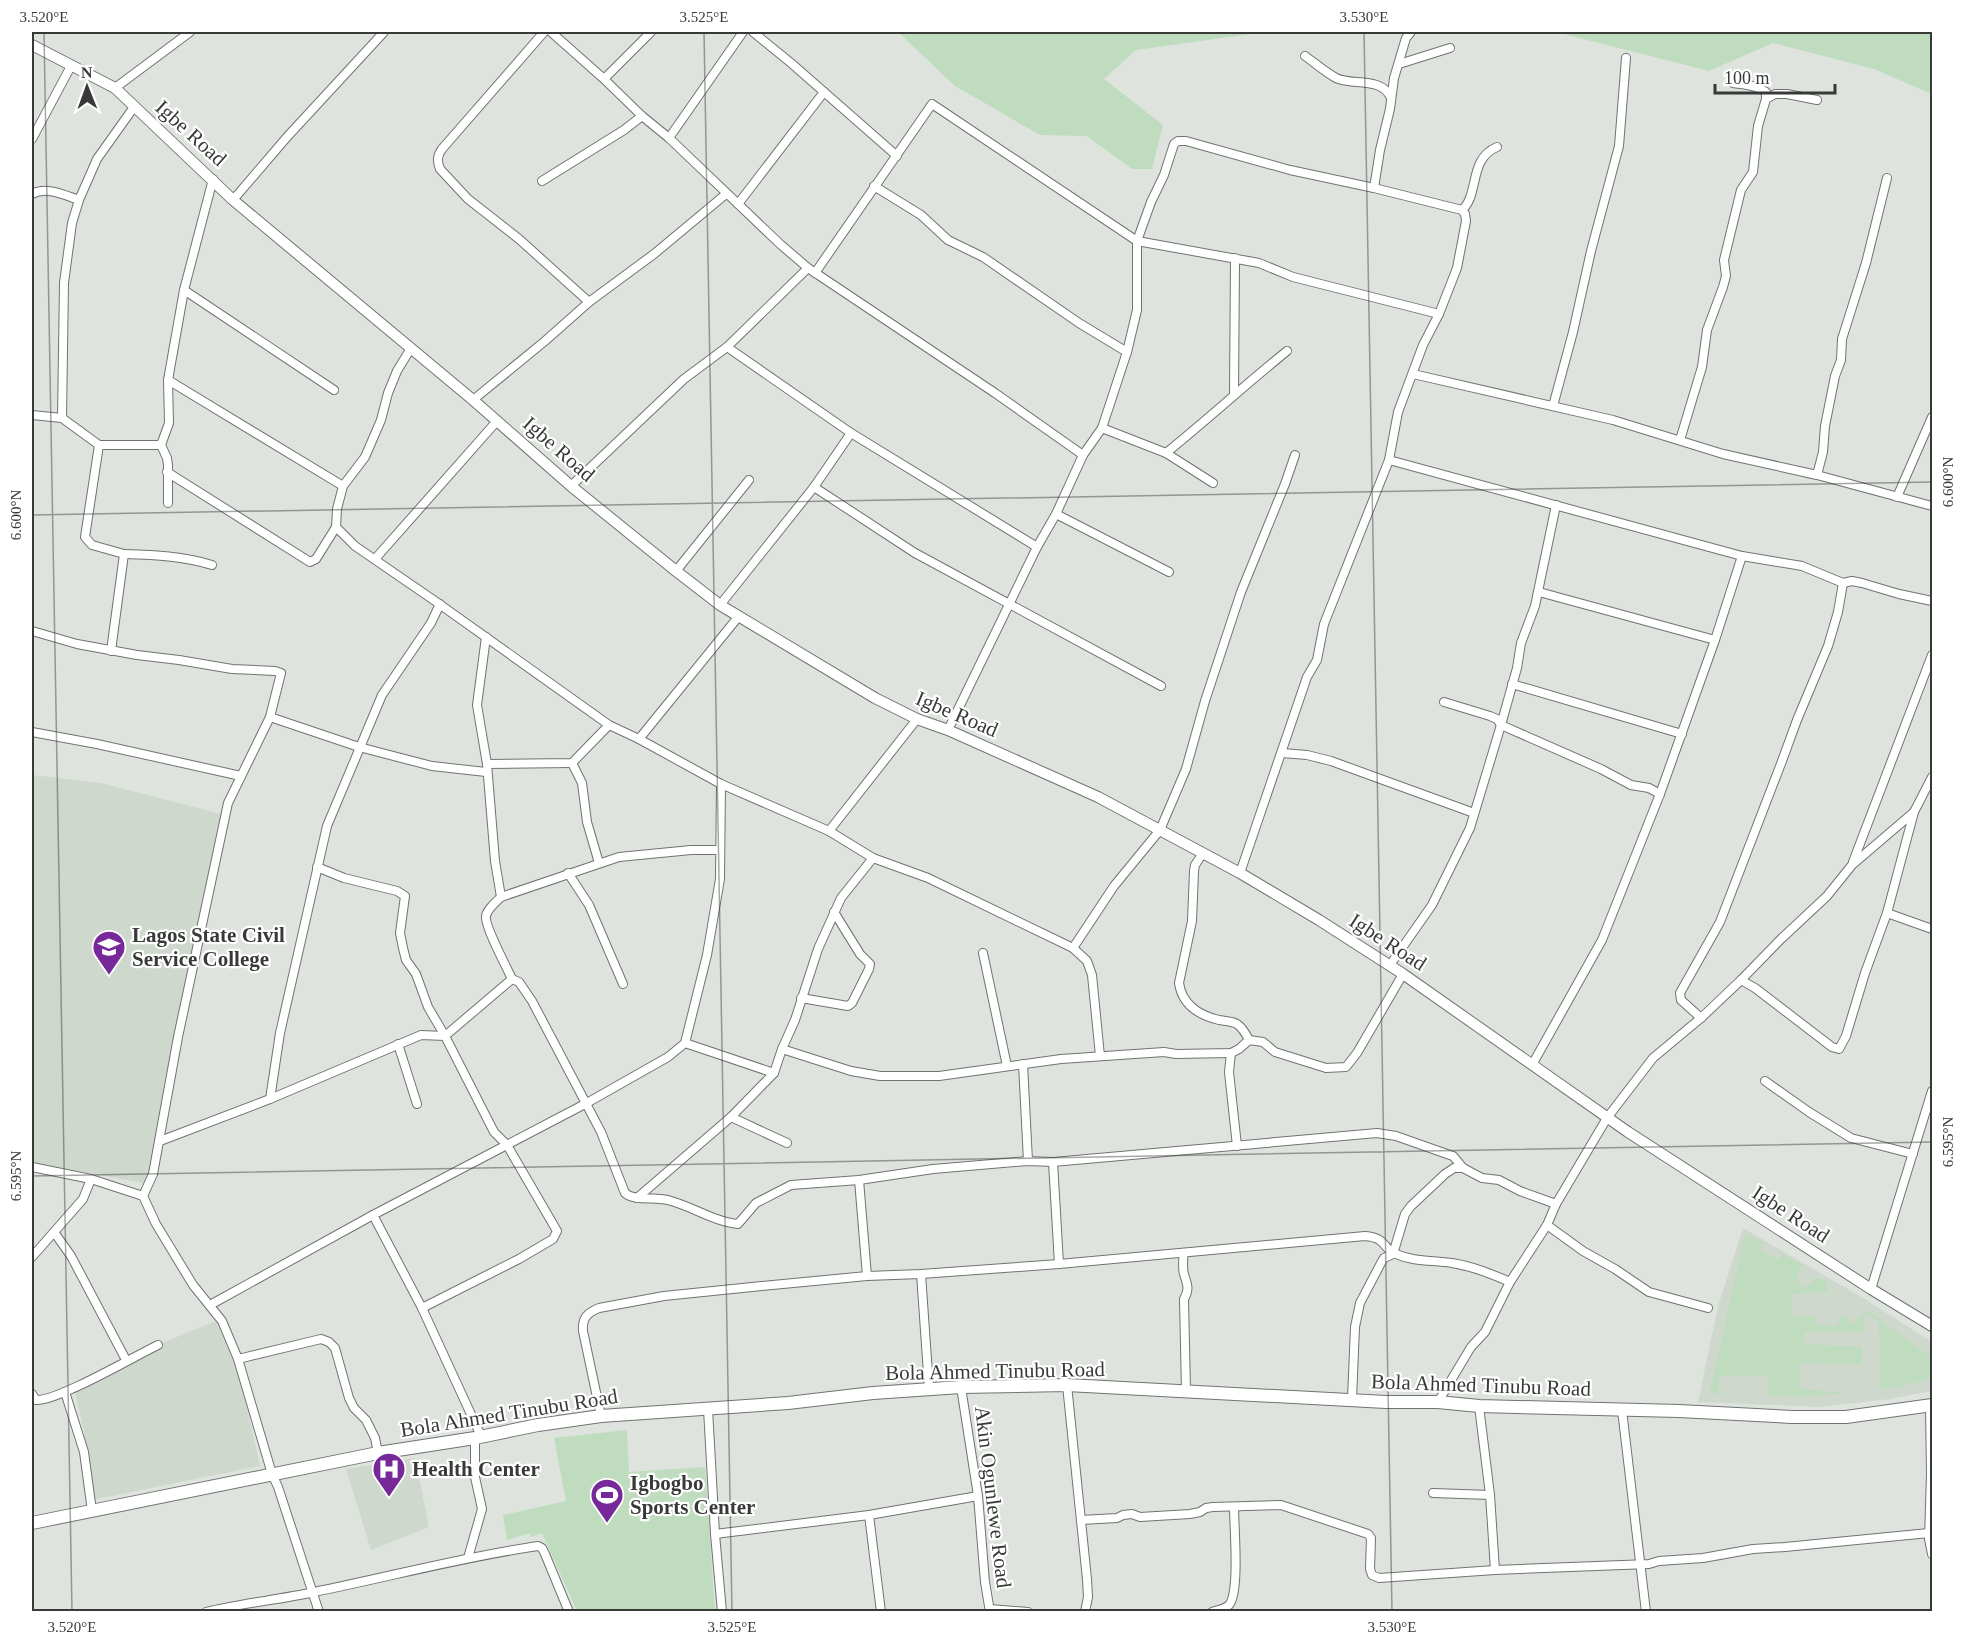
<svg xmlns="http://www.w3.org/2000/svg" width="1964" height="1643" viewBox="0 0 1964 1643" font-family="Georgia,serif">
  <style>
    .built { fill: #ced8cd }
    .green { fill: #bfdcbe }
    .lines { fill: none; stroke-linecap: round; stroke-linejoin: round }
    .minor-casing { stroke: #707470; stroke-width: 10 }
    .tertiary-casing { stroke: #707470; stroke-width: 12 }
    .secondary-casing { stroke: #707470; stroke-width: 14 }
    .minor { stroke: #fff; stroke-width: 8 }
    .tertiary { stroke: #fff; stroke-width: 10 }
    .secondary { stroke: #fff; stroke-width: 12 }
    .ticks { fill: none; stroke: #383a38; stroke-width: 1.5; stroke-opacity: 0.45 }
    .labels { text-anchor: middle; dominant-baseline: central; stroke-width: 4.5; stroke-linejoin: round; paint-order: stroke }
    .street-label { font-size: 21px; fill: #383a38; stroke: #fff }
    .poi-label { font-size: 21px; font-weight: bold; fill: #383a38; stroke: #fff; text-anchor: start }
    .neatline { fill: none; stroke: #383a38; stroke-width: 2 }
    .ticks-label { font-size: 15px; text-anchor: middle; fill: #383a38 }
  </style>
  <rect width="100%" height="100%" fill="#dee3de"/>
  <!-- built -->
  <g class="built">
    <polygon points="32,775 101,783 221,814 172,1047 148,1184 32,1162"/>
    <polygon points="1743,1228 1863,1298 1932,1342 1932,1391 1890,1399 1820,1407 1698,1402 1718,1306"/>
    <polygon points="216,1321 241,1380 260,1466 92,1500 84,1430 74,1389 160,1344"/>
    <polygon points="415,1458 429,1527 371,1550 346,1469"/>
  </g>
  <!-- green -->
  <g class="green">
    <polygon points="898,32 1265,32 1136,50 1104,79 1163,125 1152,169 1132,169 1087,136 1040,135 955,86"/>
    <polygon points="1556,32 1932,32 1932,94 1874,69 1773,43 1709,71"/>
    <polygon points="1745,1234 1763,1242 1760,1251 1779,1260 1783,1254 1803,1265 1796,1276 1801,1288 1811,1284 1816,1277 1826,1281 1828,1292 1792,1294 1791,1311 1793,1316 1816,1316 1816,1325 1838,1326 1840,1317 1850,1317 1849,1322 1854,1323 1865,1313 1865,1309 1932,1358 1932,1377 1907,1385 1880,1390 1879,1322 1865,1313 1862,1332 1805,1332 1804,1344 1862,1347 1861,1364 1800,1363 1800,1389 1847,1393 1806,1397 1768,1395 1767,1375 1719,1376 1719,1395 1710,1392"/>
    <polygon points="627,1430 629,1472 705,1467 715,1611 577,1611 542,1533 531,1537 530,1533 507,1540 503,1515 566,1501 554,1438"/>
  </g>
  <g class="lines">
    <!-- minor casing -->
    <g class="minor-casing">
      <g id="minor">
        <path d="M544,32L442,149C437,156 437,161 440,169L468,199L519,239L589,302"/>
        <polyline points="551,32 604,79 642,116 669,138 780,244 808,268 995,393 1083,455"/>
        <polyline points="753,32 791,63 897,156"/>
        <path d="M1305,56C1315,63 1325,72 1336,78C1351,86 1382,76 1391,98"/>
        <polyline points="1399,64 1450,48"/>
        <polyline points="604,79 651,32"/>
        <path d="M1733,83C1745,85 1756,85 1766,92V99"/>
        <polyline points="115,88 190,32"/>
        <polyline points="669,138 743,32"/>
        <polyline points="32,139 71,66"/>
        <polyline points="542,181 624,130 642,116"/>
        <polyline points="874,186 921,215 948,240 983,257 1079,323 1127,352"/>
        <polyline points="1374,188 1380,150 1390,109 1394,78 1406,38 1411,32"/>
        <path d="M32,194C47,186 64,195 79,200"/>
        <polyline points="233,200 287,137 384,32"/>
        <polyline points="738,204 824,92"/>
        <path d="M1462,210C1480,194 1468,159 1497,147"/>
        <polyline points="815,273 932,104 1137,241 1259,263 1293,277 1439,314"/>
        <polyline points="184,290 334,390"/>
        <polyline points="727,347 851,433 1037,547"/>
        <polyline points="411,348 397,371 388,393 381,420 365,457 343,486 337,509 336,527 355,546 435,601 609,725 639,739 721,784 829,831 873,858 928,878 1073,948 1087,961 1092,975 1100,1056"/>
        <polyline points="1413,374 1613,420 1723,454 1817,475 1932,506"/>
        <polyline points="168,380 343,486"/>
        <polyline points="1234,394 1235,258"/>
        <polyline points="473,400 545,341 589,302 654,254 726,194"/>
        <polyline points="1553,406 1573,332 1591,251 1619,146 1626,58"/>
        <polyline points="32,415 62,418 99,445 161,445"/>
        <polyline points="62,418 64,283 72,223 79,200 97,159 134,107"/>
        <polyline points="1102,428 1166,453 1213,483"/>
        <polyline points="1680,440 1702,367 1707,330 1723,287 1726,276 1724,260 1741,190 1753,172 1758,126 1766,99 1775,94 1787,94 1817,100"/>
        <polyline points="99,445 85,537 92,545 124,554 111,651"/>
        <path d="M1166,453C1207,420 1246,384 1287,351"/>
        <polyline points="1389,460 1742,556 1802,566 1843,583 1852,581 1862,583 1899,594 1932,601"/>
        <polyline points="167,472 310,562 316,559 336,527"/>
        <polyline points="1817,475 1823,452 1825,426 1835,376 1841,360 1842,339 1866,263 1887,178"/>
        <polyline points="571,486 684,379 727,347 808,268"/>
        <polyline points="814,487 915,553 1161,686"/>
        <polyline points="1897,497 1932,417"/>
        <polyline points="168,503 168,465 167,458 161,445 169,423 168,380 184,290 213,179"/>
        <polyline points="1056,514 1169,572"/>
        <path d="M124,554C155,555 183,556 212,565"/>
        <polyline points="375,559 497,421"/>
        <polyline points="676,571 749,480"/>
        <polyline points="1539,592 1715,640"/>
        <polyline points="720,605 814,487 851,433"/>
        <polyline points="32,631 77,644 137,655 179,660 232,669 275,671 281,673 270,717 228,803 178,1037 153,1174 143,1196"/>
        <polyline points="486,637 477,705 487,764 495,861 501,897"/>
        <polyline points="1512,684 1682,734"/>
        <polyline points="1444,702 1490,716 1497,719 1501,725 1601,769 1631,785 1649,788 1660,794"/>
        <polyline points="270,717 359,747 432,766 486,772"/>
        <polyline points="948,730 1037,547 1056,514 1083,455 1102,428 1127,352 1137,310 1137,241 1151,202 1164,175 1174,144 1178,141 1186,141 1290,170 1374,188 1462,210 1465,214 1466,221 1457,268 1439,314 1423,345 1398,412 1389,460 1324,624 1317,660 1307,677 1240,873"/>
        <polyline points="32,732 97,744 241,776"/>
        <polyline points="639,739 739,616"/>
        <polyline points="1282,753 1307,755 1331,761 1474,813"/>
        <polyline points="572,763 582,783 587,822 599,863"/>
        <polyline points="487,764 572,763 609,725"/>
        <polyline points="829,831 917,719"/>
        <path d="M720,850H691L619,857L501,897C496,902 487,909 486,916C484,925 507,968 512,979L519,982L532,1001L601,1132L625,1193C635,1202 656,1196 671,1201C693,1207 715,1222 738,1224L756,1203L791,1185L859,1180L933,1169L1028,1161L1053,1162L1377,1133L1396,1136L1447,1154L1453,1156L1463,1168L1482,1178L1499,1180L1520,1191L1556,1204"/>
        <path d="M1203,853L1195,865L1194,871L1192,921L1179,983C1182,1004 1198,1015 1219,1020C1224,1021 1232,1021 1237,1024C1243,1028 1246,1034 1249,1040"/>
        <polyline points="1853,862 1932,655"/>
        <polyline points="317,867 344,878 397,891 405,896 400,933 403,948 406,960 416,974 428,1007 445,1036 494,1132 507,1145 557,1231 553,1239 519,1259 422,1308"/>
        <polyline points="568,873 589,905 623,984"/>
        <polyline points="1887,913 1932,929"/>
        <polyline points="1073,948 1114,886 1160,830 1186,769 1205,701 1241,592 1285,484 1295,455"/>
        <polyline points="983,953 1007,1066"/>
        <polyline points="1390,965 1432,905 1470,828 1501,725 1517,668 1521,643 1535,606 1556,505"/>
        <polyline points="1741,980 1755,988 1832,1047 1839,1049 1846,1036 1865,973 1887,913 1914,812 1932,777"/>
        <polyline points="801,998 848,1006 852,1003 869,969 870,964 860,954 834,912"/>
        <polyline points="1701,1018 1681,1000 1680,993 1720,922 1782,761 1797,720 1828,646 1838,612 1843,583"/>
        <polyline points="398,1044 417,1104"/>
        <polyline points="782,1049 795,1020 818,949 841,898 873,858"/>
        <polyline points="1231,1053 1229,1072 1237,1146"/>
        <polyline points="1023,1064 1028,1161"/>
        <polyline points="1532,1065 1602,940 1660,794 1715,640 1742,556"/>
        <polyline points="774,1073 782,1049 851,1071 880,1076 939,1076 1061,1059 1164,1052 1176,1054 1231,1053 1239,1049 1249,1040 1263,1042 1275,1052 1326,1068 1346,1067 1357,1053 1403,974"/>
        <polyline points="1765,1081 1809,1112 1851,1138 1913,1154"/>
        <polyline points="270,1099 280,1033 327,826 382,695 431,623 440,604"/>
        <polyline points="731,1117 787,1143"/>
        <polyline points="160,1141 270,1099 421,1035 445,1036 512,979"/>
        <polyline points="1053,1162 1059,1264"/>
        <polyline points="32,1167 91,1179 143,1196 156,1224 193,1285 222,1321 238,1359 272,1474 278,1487 319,1612"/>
        <polyline points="859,1180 867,1276"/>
        <polyline points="637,1198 731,1117 774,1073 685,1043"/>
        <polyline points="373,1215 422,1308 481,1436"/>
        <polyline points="1547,1225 1583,1251 1615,1269 1649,1292 1708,1308"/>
        <polyline points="54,1232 71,1256 126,1360"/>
        <path d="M1183,1253C1184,1259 1182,1268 1184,1274C1187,1284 1190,1289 1184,1299L1186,1391"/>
        <polyline points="32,1257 83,1199 91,1179"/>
        <polyline points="921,1274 929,1388"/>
        <polyline points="1871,1289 1932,1091"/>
        <polyline points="210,1305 373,1215 585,1104 668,1057 685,1043 707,955 720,879 721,784"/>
        <polyline points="238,1359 321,1339 329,1342 335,1348 349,1398 354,1408 366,1420 375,1438 378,1453"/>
        <polyline points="1067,1385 1087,1579 1088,1597 1085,1612"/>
        <polyline points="961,1387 978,1496 985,1582 990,1612"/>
        <polyline points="65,1392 84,1452 92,1511"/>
        <path d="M32,1394L36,1400C56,1402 135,1356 158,1345"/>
        <polyline points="1352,1399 1355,1327 1360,1303 1381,1263 1384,1258 1393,1254 1405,1214 1411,1206 1445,1174 1454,1168 1463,1168"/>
        <polyline points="1438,1402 1471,1347 1485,1332 1510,1282 1547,1225 1556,1204 1607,1118 1653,1058 1701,1018 1741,980 1781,939 1827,896 1852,865 1914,812"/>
        <polyline points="1479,1406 1490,1495 1495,1570"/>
        <polyline points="1930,1406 1931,1474 1929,1539 1932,1554"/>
        <polyline points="708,1409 715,1534 722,1612"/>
        <polyline points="1622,1410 1646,1612"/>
        <path d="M601,1416L583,1331C582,1318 587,1313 599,1308L664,1296L752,1287L867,1276L921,1274L1059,1264L1365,1236C1388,1238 1382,1249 1396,1254C1414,1262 1433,1260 1452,1263C1472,1266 1492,1274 1510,1282"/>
        <polyline points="1433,1493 1490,1495"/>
        <polyline points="869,1515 881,1612"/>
        <polyline points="1081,1520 1117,1518 1123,1515 1132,1514 1140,1517 1190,1514 1200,1512 1206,1508 1213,1507 1281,1505 1368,1534 1371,1538 1370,1569 1372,1575 1379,1578 1495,1570 1649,1564 1659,1561 1703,1558 1753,1549 1785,1547 1929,1533"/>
        <polyline points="715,1534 869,1515 978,1496"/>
        <polyline points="468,1558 482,1509 475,1477 475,1438"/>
        <polyline points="990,1609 1028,1612"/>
        <path d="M206,1612C242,1603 278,1600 314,1592C389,1577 462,1557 538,1546L542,1548L545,1554L569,1612"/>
        <path d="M1212,1612C1218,1610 1225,1609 1229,1605C1240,1592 1234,1527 1234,1507"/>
      </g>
    </g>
    <!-- tertiary casing -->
    <g class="tertiary-casing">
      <polyline id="tertiary" points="32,45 115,88 233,200 473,400 571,486 676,571 720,605 875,698 917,719 948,730 1098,797 1240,873 1319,920 1403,974 1628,1132 1871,1289 1932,1326"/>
    </g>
    <!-- secondary casing -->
    <g class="secondary-casing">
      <polyline id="secondary" points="32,1523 378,1453 475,1438 538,1425 601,1416 788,1403 873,1393 961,1387 1067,1385 1386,1402 1438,1402 1479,1406 1679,1411 1792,1417 1846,1417 1932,1405"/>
    </g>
    <!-- minor -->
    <use href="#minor" class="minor"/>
    <!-- tertiary -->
    <use href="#tertiary" class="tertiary"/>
    <!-- secondary -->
    <use href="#secondary" class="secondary"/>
  </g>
  <!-- ticks -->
  <path class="ticks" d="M44,32L72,1612M704,32L732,1612M1364,32L1392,1612M32,515L1932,482M32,1176L1932,1142"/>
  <!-- icons -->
  <defs>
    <g id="school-pin" transform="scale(1.725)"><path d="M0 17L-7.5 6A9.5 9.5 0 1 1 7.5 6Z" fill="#77299a" stroke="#fff"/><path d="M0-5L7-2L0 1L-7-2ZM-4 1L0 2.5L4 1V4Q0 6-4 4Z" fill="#fff"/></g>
    <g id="hospital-pin" transform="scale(1.725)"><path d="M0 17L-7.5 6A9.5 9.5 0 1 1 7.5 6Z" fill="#77299a" stroke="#fff"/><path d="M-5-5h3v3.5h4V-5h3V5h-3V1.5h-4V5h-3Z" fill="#fff"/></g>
    <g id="stadium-pin" transform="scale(1.725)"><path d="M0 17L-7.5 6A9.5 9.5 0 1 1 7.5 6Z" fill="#77299a" stroke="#fff"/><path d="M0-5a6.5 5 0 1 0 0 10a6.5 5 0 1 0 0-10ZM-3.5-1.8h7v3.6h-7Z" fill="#fff"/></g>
  </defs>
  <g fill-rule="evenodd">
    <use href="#school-pin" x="109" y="947"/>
    <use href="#hospital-pin" x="389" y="1469"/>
    <use href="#stadium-pin" x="607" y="1495"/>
  </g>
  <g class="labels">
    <!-- street labels -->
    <g class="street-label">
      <text transform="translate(191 133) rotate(42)">Igbe Road</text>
      <text transform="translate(559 449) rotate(41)">Igbe Road</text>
      <text transform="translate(957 714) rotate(23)">Igbe Road</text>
      <text transform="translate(1388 942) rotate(33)">Igbe Road</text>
      <text transform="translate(1791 1214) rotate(33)">Igbe Road</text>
      <text transform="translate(995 1371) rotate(-1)">Bola Ahmed Tinubu Road</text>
      <text transform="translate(1481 1385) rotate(2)">Bola Ahmed Tinubu Road</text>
      <text transform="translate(509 1413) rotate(-9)">Bola Ahmed Tinubu Road</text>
      <text transform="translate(993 1497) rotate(83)">Akin Ogunlewe Road</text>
    </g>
    <!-- poi labels -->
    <g class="poi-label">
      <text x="132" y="935">Lagos State Civil<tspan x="132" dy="24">Service College</tspan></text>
      <text x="412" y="1469">Health Center</text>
      <text x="630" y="1483">Igbogbo<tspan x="630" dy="24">Sports Center</tspan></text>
    </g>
  </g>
  <!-- border -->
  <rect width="1964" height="1643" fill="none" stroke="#ffffff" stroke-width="66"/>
  <!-- north arrow -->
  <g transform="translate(87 87) rotate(359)" stroke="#ffffff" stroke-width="4.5" paint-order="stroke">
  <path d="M0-4.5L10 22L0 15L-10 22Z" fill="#383a38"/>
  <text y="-9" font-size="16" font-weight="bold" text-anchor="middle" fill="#383a38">N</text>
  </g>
  <!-- scale -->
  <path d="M1715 84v9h120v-9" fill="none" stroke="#383a38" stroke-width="3"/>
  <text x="1724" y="84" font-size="18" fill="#383a38" stroke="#ffffff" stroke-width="4.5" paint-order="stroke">100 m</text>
  <rect x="33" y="33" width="1898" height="1577" class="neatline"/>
  <g class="ticks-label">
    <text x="44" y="22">3.520°E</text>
    <text x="704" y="22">3.525°E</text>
    <text x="1364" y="22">3.530°E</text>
    <text transform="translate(1948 482) rotate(-90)" y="5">6.600°N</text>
    <text transform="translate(16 515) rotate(-90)" y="5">6.600°N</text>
    <text transform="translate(1948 1142) rotate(-90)" y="5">6.595°N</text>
    <text transform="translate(16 1176) rotate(-90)" y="5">6.595°N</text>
    <text x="72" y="1632">3.520°E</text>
    <text x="732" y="1632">3.525°E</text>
    <text x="1392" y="1632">3.530°E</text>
  </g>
</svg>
